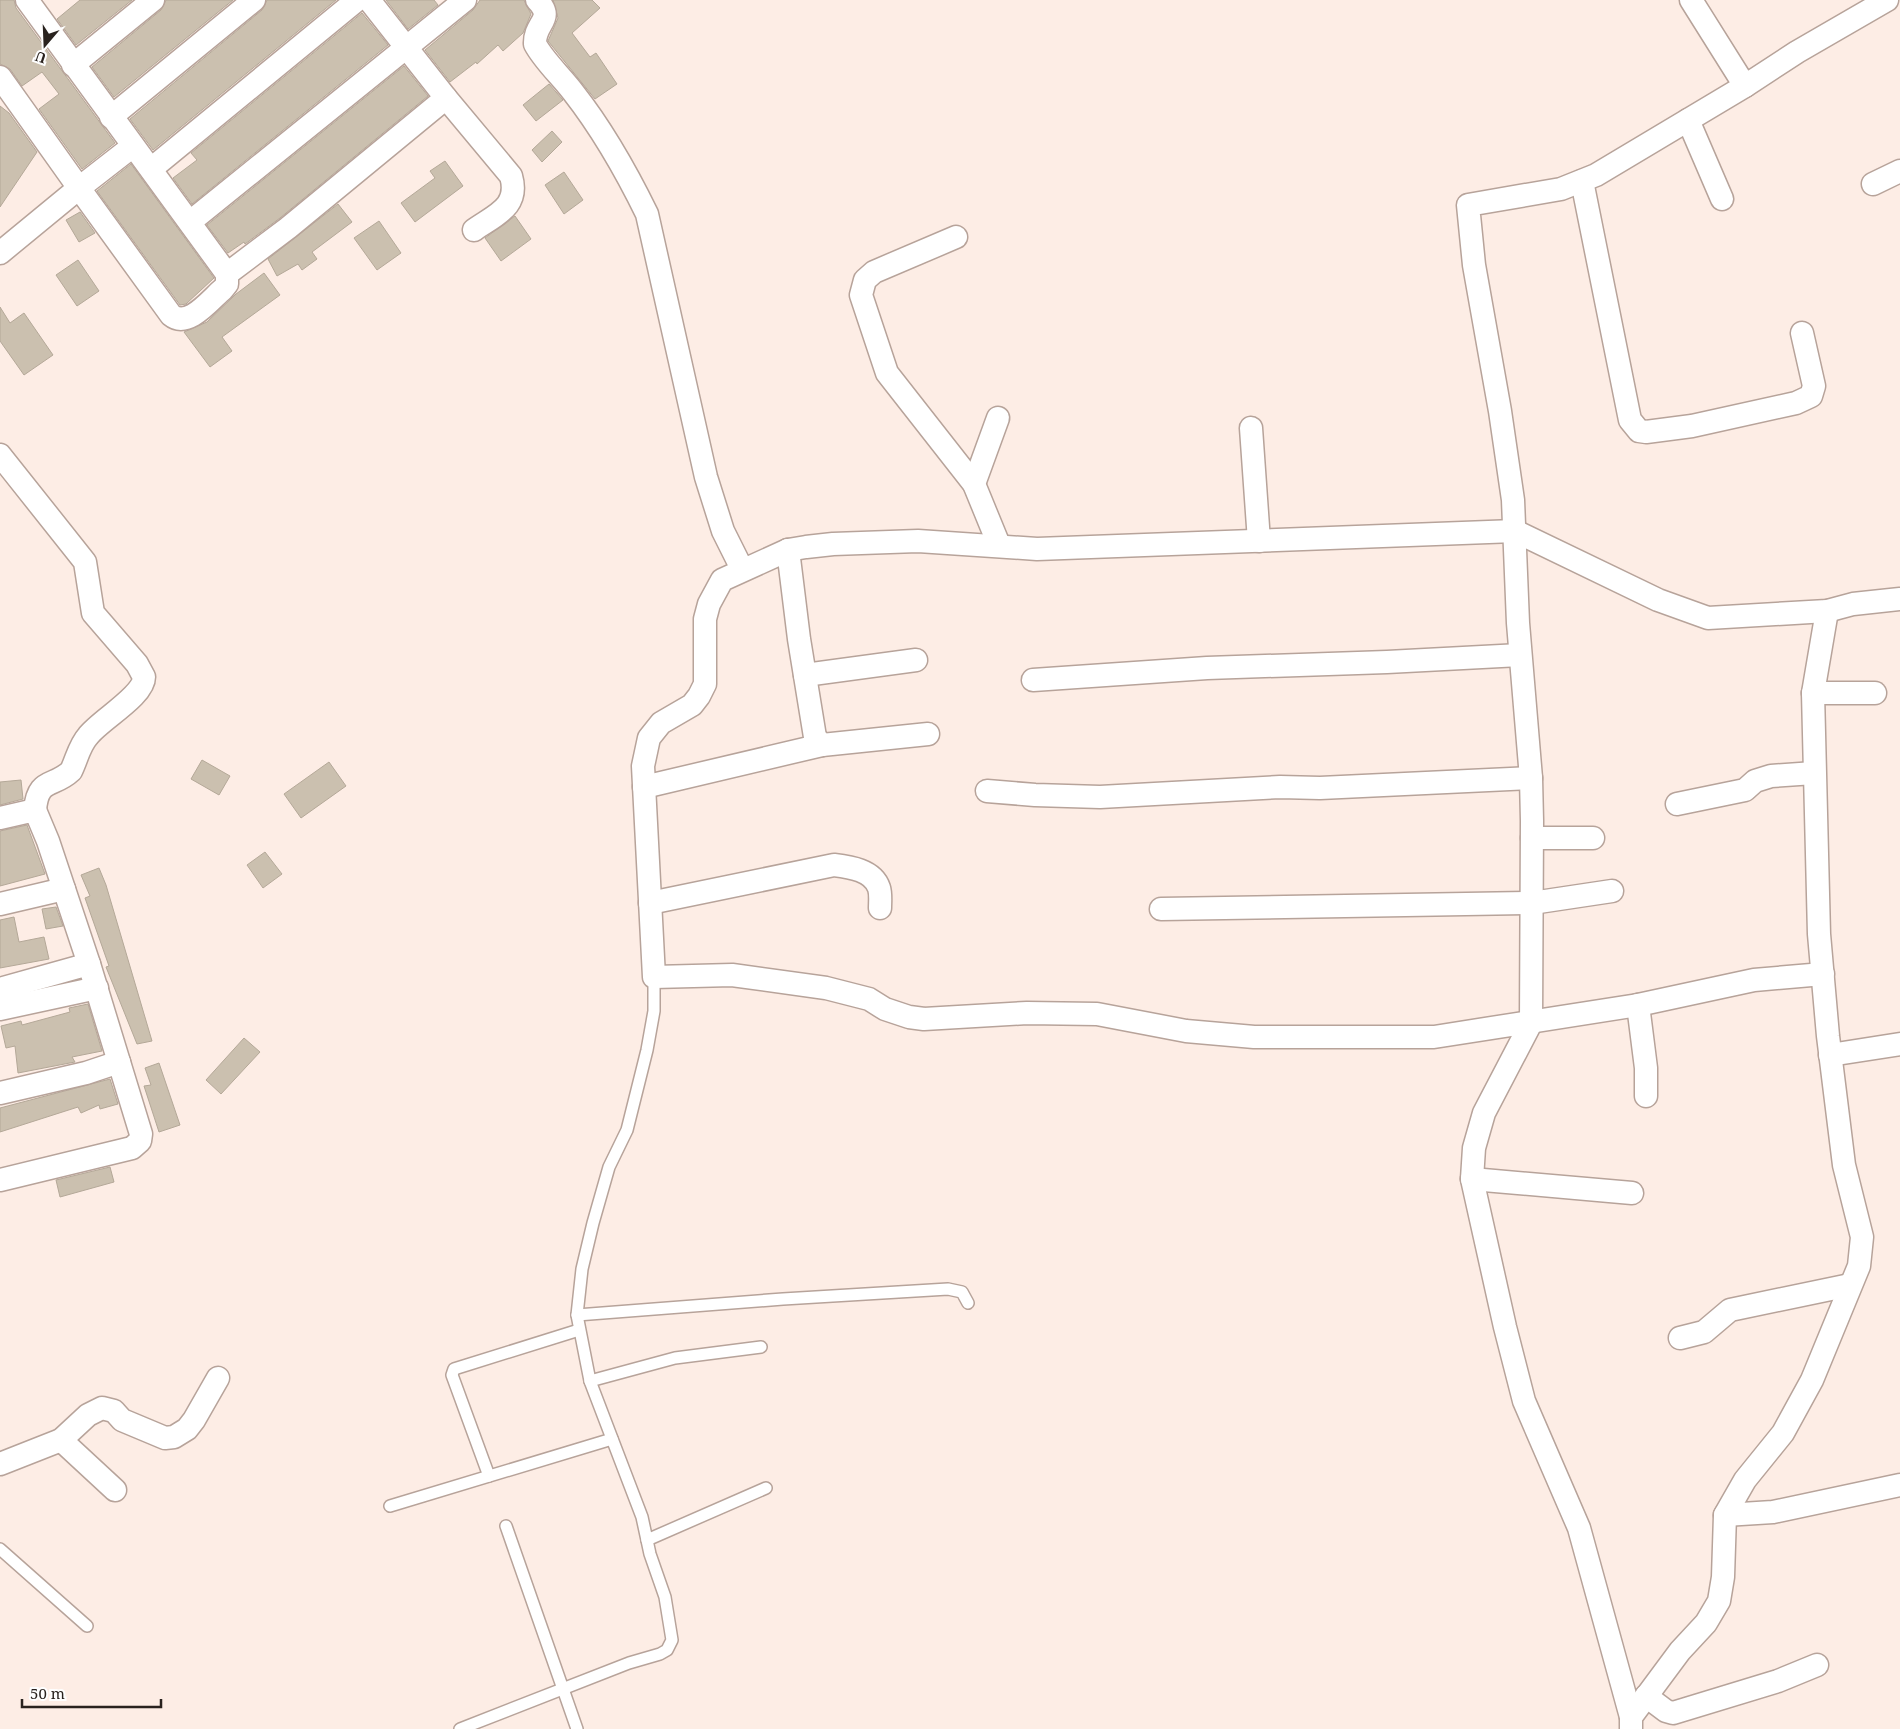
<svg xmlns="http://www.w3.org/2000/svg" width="1900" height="1729" viewBox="0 0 1900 1729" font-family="'Noto Serif',serif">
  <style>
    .building { fill: #cbc0af; stroke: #b4a898 }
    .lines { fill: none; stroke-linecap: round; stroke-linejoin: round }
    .service-casing { stroke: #b7a39a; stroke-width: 14 }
    .minor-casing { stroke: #b7a39a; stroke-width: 25 }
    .service { stroke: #fff; stroke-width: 11 }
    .minor { stroke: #fff; stroke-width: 22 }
  </style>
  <rect width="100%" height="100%" fill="#fdede5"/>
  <!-- building -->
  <g class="building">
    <polygon points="0,0 14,0 16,8 115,143 82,169 39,109 59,94 42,72 22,86 10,69 0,64"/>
    <polygon points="80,0 132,0 76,45 57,19"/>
    <polygon points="166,0 233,0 114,97 92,67 161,10"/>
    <polygon points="267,0 336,0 153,150 130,119 262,10"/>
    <polygon points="386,0 434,0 438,5 408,29"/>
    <polygon points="480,0 524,0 531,14 523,33 503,51 498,45 477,64 476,62 450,82 425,50 473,10"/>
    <polygon points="553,0 592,0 600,8 572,33 590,57 596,53 617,84 595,99 548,41 558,18"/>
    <polygon points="362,13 388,45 192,204 173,178 197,160 191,153"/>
    <polygon points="404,66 428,96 280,218 245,244 244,242 228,253 207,225"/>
    <polygon points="549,84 563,100 536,121 523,105"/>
    <polygon points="0,106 9,113 37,152 0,207"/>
    <polygon points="552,131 562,142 542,162 532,150"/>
    <polygon points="445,161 463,186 415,222 401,203 435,178 430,171"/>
    <polygon points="131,164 214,278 186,304 180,305 97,191"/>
    <polygon points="564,172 583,200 564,214 545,185"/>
    <polygon points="338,204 352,222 312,252 317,259 302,270 298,264 277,276 268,259"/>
    <polygon points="80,212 95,233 79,242 66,220"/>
    <polygon points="515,216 531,239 501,261 485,238"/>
    <polygon points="379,221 401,253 377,270 354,238"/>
    <polygon points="78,260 99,291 77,306 56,275"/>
    <polygon points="264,273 280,295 222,337 232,351 210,367 184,332 207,322 236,294"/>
    <polygon points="0,307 10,323 24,313 53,355 24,375 0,341"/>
    <polygon points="202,760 230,776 219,795 191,779"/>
    <polygon points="329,762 346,786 301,818 284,794"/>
    <polygon points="21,780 23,799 0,805 0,782"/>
    <polygon points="27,825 45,874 0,886 0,831"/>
    <polygon points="265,852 282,874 263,888 247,865"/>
    <polygon points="99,868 106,885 152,1041 137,1044 106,967 109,966 85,898 90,896 81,875"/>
    <polygon points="56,907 63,926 46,929 42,909"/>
    <polygon points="14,917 19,942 44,937 49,959 0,968 0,920"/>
    <polygon points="88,1004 102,1051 72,1057 75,1062 18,1073 15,1046 6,1048 1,1026 21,1021 22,1025 70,1012 69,1008"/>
    <polygon points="244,1038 260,1052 221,1094 206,1080"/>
    <polygon points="159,1063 180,1125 159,1132 144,1086 151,1085 145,1068"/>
    <polygon points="110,1079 118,1104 100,1109 99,1105 81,1113 78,1107 0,1132 0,1108"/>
    <polygon points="110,1167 114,1182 60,1197 56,1180"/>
  </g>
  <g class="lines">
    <!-- service casing -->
    <g class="service-casing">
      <g id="service">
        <polyline points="577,1315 783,1299 948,1289 962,1292 968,1303"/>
        <polyline points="590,1381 675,1358 761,1347"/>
        <polyline points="489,1476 452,1375 454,1369 579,1330"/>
        <polyline points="390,1506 612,1439"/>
        <polyline points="506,1526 577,1729"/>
        <polyline points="647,1540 766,1488"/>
        <polyline points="0,1549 87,1626"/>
        <polyline points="460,1729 629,1663 660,1654 667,1650 672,1640 665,1597 650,1554 642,1517 590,1381 577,1315 582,1269 593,1223 609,1167 627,1130 647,1050 654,1011 654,977"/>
      </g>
    </g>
    <!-- minor casing -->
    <g class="minor-casing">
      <g id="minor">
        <polyline points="27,0 227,274"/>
        <path d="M537,0C556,20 534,22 535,44C544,61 561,76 573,92C602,129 626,171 647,214L706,477L723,531L742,569"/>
        <polyline points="1691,0 1745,86"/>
        <polyline points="73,65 153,0"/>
        <polyline points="0,77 79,188 0,253"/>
        <path d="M446,98L511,176C520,207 495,215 474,230"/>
        <polyline points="111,117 254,0"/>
        <polyline points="1688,120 1722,199"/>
        <path d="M133,146L79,188L171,315C188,329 210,300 223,289L227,284V274L288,228L446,98L369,0"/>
        <polyline points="151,169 357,0"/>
        <polyline points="1582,181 1630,420 1639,431 1646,432 1692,426 1796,403 1811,396 1814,386 1802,333"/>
        <polyline points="1873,184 1900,171"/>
        <polyline points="190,222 465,0"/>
        <polyline points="956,237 874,272 865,280 861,295 887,373 974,484 999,545"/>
        <polyline points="1251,428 1259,541"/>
        <path d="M0,455L85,562L93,613L137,664L144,677C144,696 100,720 88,736C79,746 77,759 71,771C53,788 38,777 35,810"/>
        <polyline points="974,484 998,418"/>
        <polyline points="788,550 799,639 815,737 822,745 928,734"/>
        <polyline points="805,675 916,660"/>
        <polyline points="1033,680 1207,668 1387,662 1520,655"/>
        <polyline points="1813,693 1875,693"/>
        <polyline points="644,787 822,745"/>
        <polyline points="987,791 1035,795 1100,797 1280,787 1320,788 1531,778"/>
        <polyline points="1677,804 1745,790 1755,781 1771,776 1814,773"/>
        <polyline points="0,818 35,810 48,841 89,964 141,1134 140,1141 132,1148 0,1180"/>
        <polyline points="1532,838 1593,838"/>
        <path d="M650,903L834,865C850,867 873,870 879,888C881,894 880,902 880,908"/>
        <polyline points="0,904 64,889"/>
        <polyline points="1161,909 1532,903 1612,891"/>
        <polyline points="1823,974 1754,980 1638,1005 1434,1037 1254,1037 1186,1031 1097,1014 1027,1013 924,1019 909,1017 885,1009 869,999 826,988 732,975 654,977 643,766 649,738 661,723 692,705 699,696 705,684 705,619 709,604 722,580 788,550 806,547 833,544 918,541 1037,549 1515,531 1658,600 1708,618 1827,611 1853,604 1900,599"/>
        <polyline points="0,989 89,964"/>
        <polyline points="1638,1005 1646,1068 1646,1096"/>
        <polyline points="0,1009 97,988"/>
        <polyline points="1830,1055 1900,1044"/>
        <polyline points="0,1093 86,1073 119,1062"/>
        <polyline points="1472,1179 1632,1193"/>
        <polyline points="1680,1338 1704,1332 1730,1310 1850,1285"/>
        <polyline points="61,1440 115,1490"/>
        <polyline points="0,1464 61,1440 88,1415 102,1408 114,1411 122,1420 165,1438 174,1437 187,1429 194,1420 218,1378"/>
        <polyline points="1725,1515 1773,1512 1900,1485"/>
        <polyline points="1646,1696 1666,1711 1673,1713 1778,1681 1817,1665"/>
        <polyline points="1631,1717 1579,1528 1524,1401 1505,1327 1472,1179 1474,1148 1484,1113 1531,1023 1532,821 1531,778 1518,623 1513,500 1500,411 1474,265 1468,205 1561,189 1596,175 1745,86 1797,52 1887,0"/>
        <polyline points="1631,1728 1631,1717 1680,1651 1706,1623 1719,1601 1723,1577 1725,1515 1745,1480 1783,1433 1812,1380 1859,1266 1862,1237 1844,1165 1828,1036 1819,934 1813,693 1827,611"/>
      </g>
    </g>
    <!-- service -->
    <use href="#service" class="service"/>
    <!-- minor -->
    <use href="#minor" class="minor"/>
  </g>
  <!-- north arrow -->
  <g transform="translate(45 45) rotate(199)" stroke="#fefefe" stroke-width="4" paint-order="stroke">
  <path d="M0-4L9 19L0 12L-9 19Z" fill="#29221e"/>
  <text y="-8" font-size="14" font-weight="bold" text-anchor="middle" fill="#29221e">U</text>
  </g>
  <!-- scale -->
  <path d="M22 1699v8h139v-8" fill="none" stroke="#29221e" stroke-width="2.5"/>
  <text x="30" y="1699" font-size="15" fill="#29221e" stroke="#fefefe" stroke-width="4" paint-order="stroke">50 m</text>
</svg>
